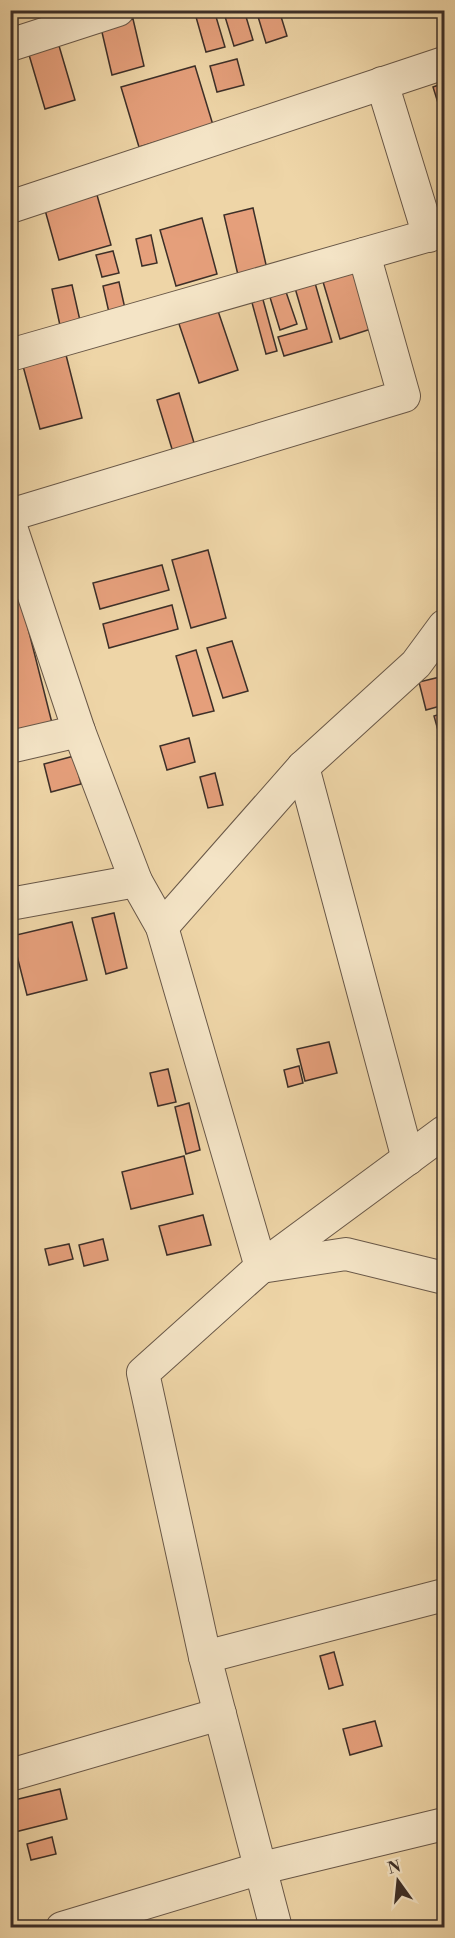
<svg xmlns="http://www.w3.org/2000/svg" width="455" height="1938" viewBox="0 0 455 1938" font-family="'Libre Bodoni',serif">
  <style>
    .building { fill: #e59f7b; stroke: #3d2f28; stroke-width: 1.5 }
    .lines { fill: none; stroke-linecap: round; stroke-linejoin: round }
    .minor-casing { stroke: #695848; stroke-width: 34 }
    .minor { stroke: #f4e4c6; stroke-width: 32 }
  </style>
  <rect width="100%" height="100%" fill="#eed5a7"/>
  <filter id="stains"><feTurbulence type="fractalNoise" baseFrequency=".00333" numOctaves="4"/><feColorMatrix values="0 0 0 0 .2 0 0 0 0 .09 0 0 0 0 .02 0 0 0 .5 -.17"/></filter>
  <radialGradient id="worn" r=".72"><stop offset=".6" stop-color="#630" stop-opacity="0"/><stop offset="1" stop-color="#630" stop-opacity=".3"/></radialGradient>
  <!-- building -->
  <g class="building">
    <polygon points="194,10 214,10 225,47 206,52"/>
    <polygon points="223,10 244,10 253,40 234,46"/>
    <polygon points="256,10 279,10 287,36 266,43"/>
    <polygon points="133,19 144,66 112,75 101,28"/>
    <polygon points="57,39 75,100 45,109 27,48"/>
    <polygon points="237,59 244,85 217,92 210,66"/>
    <polygon points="195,66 213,125 139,147 121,87"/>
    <polygon points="444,83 444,122 433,87"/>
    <polygon points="97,195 111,245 59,260 45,210"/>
    <polygon points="253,208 267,269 238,275 224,215"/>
    <polygon points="202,218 217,274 176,286 160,230"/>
    <polygon points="151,235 157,263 142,266 136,239"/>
    <polygon points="113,251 119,273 102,277 96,255"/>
    <polygon points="355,265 374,328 340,339 321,275"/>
    <polygon points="119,282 126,313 110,317 103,286"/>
    <polygon points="315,283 332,342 284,356 278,337 307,329 295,288"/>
    <polygon points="72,285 81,325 61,330 52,289"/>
    <polygon points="285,289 297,324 280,330 269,294"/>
    <polygon points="262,296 277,351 266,354 251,299"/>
    <polygon points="216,305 238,370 199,383 177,318"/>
    <polygon points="66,355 82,418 40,429 23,366"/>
    <polygon points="179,393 198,456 176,462 157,400"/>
    <polygon points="208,550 226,618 191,628 172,560"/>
    <polygon points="10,557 52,723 10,733"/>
    <polygon points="162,565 169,590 100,609 93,583"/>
    <polygon points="172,605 178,629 109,648 103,624"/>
    <polygon points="232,641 248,691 223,698 207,648"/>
    <polygon points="196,650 214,711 193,716 176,656"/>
    <polygon points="440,677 444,705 426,710 419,682"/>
    <polygon points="444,713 444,740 441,741 434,716"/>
    <polygon points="189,738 195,762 167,770 160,746"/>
    <polygon points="74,756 81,784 51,792 44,764"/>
    <polygon points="215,773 223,805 208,808 200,777"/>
    <polygon points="114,913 127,968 106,974 92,918"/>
    <polygon points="72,922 87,980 27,995 12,936"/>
    <polygon points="329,1042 337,1073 305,1081 297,1049"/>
    <polygon points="299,1066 303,1083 288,1087 284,1070"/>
    <polygon points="168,1069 176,1102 158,1106 150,1073"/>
    <polygon points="189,1103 200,1150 186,1154 175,1107"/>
    <polygon points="184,1156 193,1194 131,1209 122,1172"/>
    <polygon points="203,1215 211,1245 167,1255 159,1226"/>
    <polygon points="103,1239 108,1260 84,1266 79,1245"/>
    <polygon points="69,1244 73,1259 49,1265 45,1249"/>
    <polygon points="334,1652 343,1685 329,1689 320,1656"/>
    <polygon points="375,1721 382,1746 350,1755 343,1729"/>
    <polygon points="60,1789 67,1819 15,1832 10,1801"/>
    <polygon points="52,1837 56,1854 31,1860 27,1844"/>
  </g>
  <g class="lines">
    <!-- minor casing -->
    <g class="minor-casing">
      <g id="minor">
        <polyline points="10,45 118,10"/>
        <polyline points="382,83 429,236"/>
        <polyline points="10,207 444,63"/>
        <polyline points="10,355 444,231"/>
        <polyline points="10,515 404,396 364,254"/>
        <polyline points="10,524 79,731 136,881 162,927 261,1267 346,1254 444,1278"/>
        <polyline points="10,747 79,731"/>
        <polyline points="303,767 408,1159"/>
        <polyline points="10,904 136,881"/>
        <polyline points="162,927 303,767 416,664 444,626"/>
        <polyline points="205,1657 444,1595"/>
        <polyline points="10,1775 220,1714"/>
        <polyline points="62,1928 258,1869 444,1824"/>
        <polyline points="276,1928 205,1657 143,1373 261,1267 444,1132"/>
      </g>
    </g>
    <!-- minor -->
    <use href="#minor" class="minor"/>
  </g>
  <!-- margin -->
  <rect width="455" height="1938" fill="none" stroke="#eed5a7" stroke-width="36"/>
  <rect x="12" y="12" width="431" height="1914" fill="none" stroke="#3d2f28" stroke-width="3"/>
  <rect x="18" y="18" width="419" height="1902" fill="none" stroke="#3d2f28" stroke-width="1.5"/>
  <!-- north arrow -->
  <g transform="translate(398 1881) rotate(345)" stroke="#f4e4c6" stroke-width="4.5" paint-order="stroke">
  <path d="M0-4.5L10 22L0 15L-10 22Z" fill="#3d2f28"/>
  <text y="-9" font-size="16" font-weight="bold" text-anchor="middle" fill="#3d2f28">N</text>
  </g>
  <rect width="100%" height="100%" filter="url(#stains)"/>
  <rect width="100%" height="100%" fill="url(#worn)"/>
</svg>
